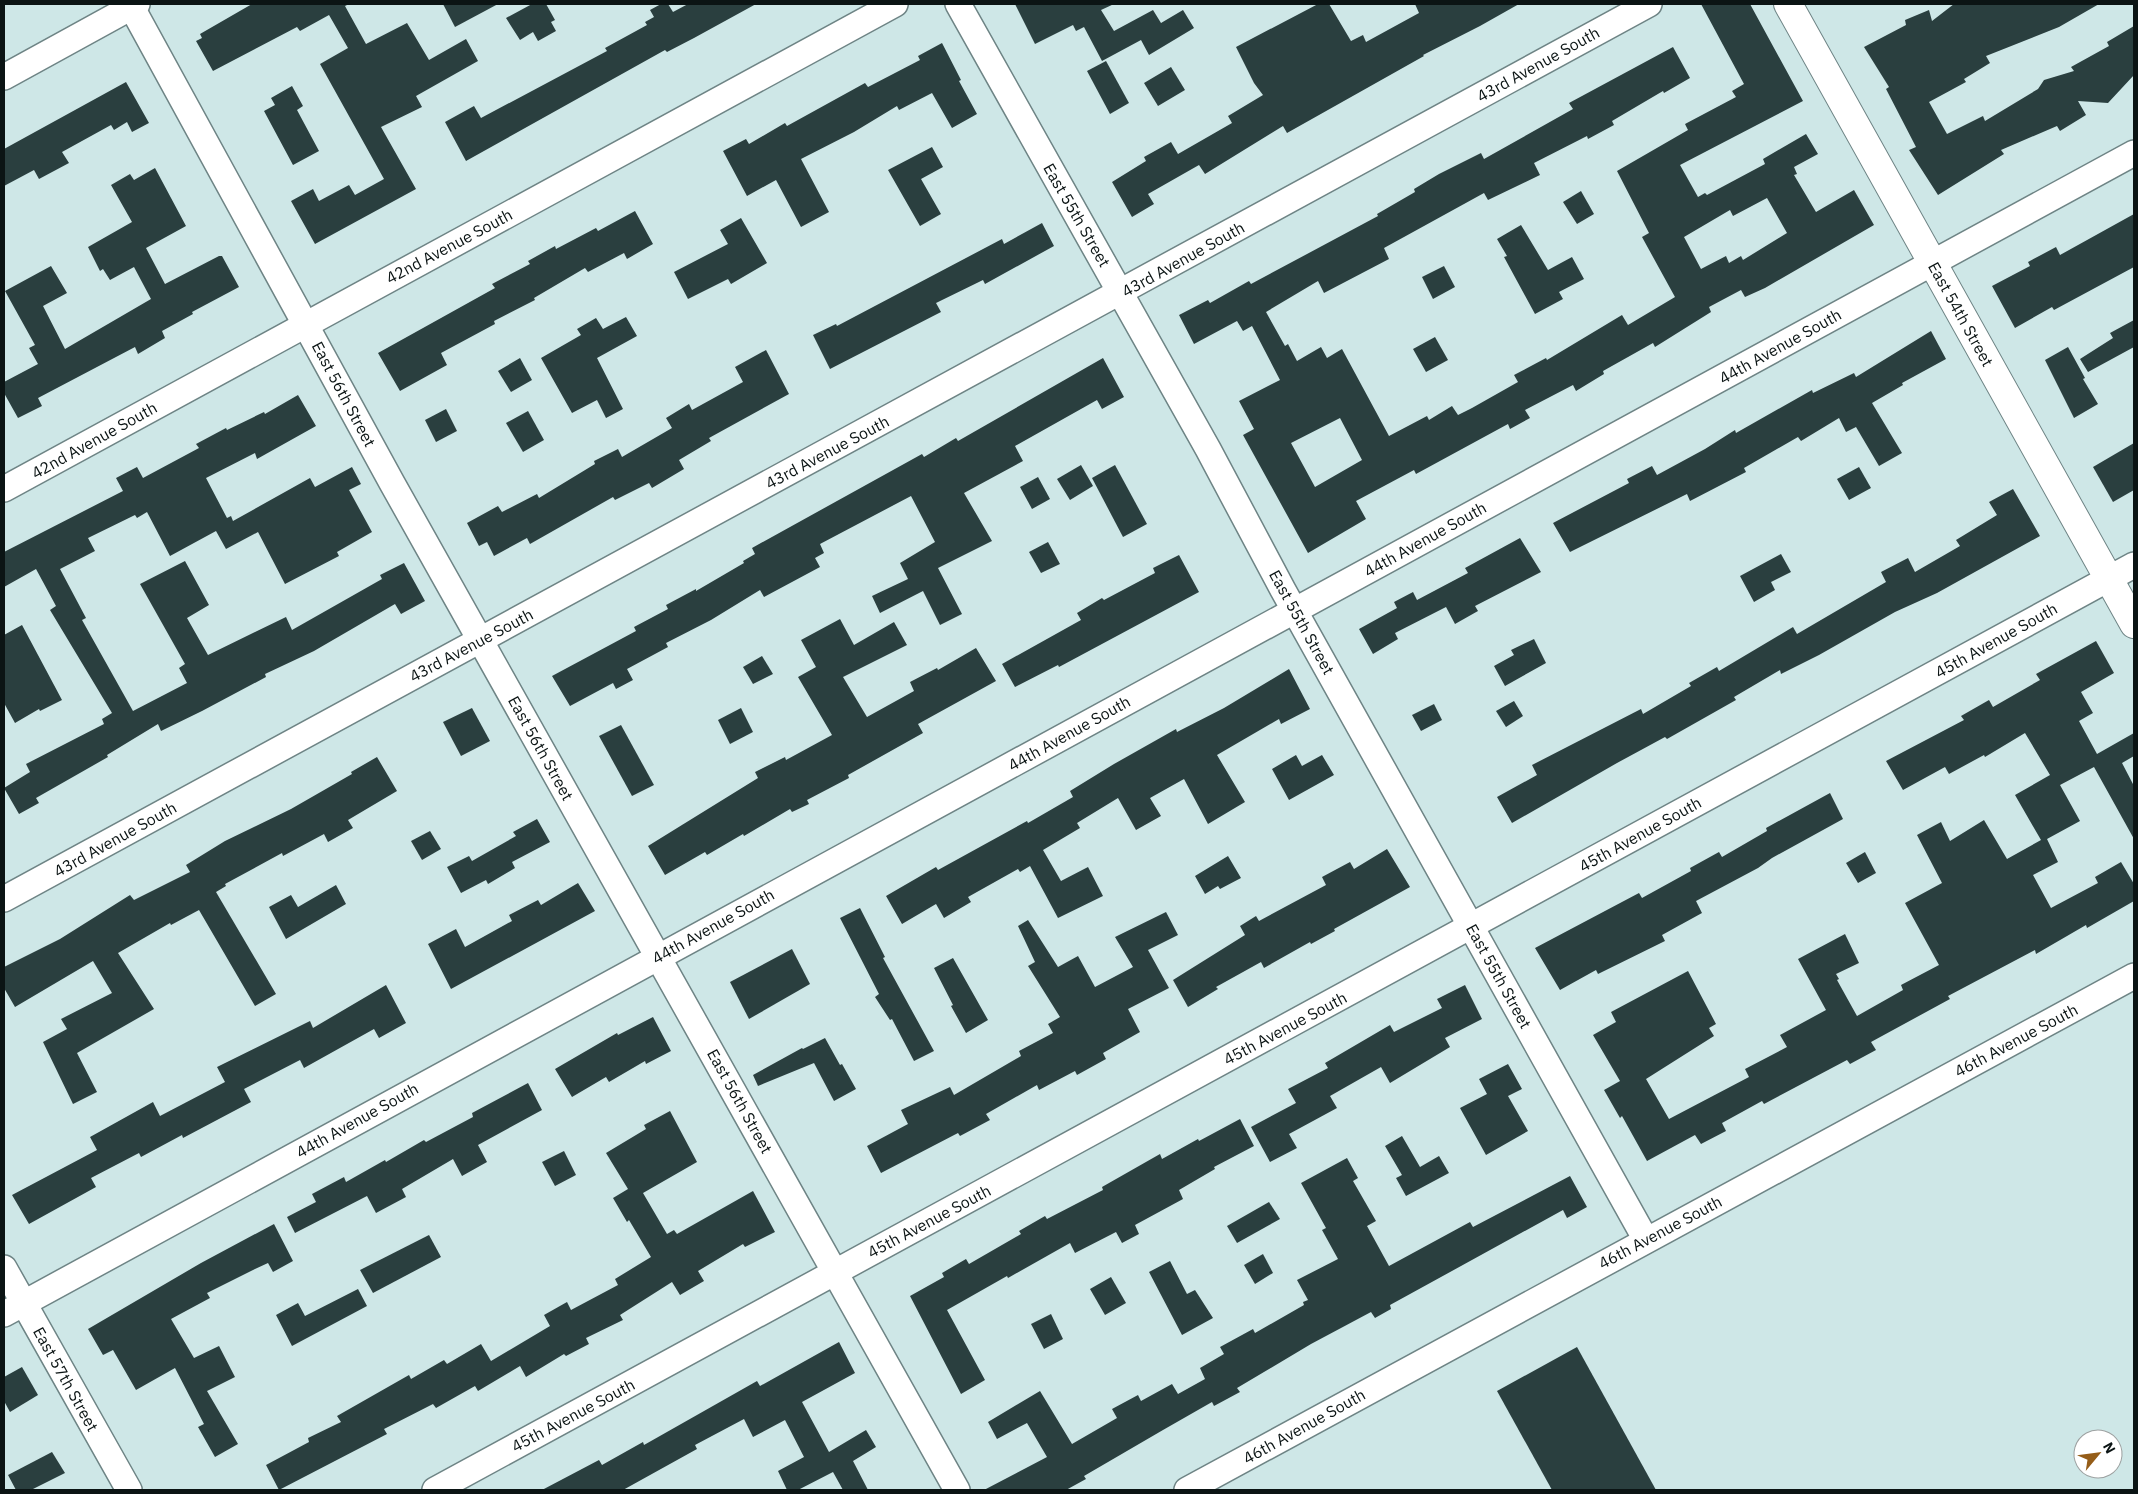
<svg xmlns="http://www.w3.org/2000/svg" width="2138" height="1494" viewBox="0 0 2138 1494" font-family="'IBM Plex Sans',sans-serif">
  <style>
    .building { fill: #2a3f3f; fill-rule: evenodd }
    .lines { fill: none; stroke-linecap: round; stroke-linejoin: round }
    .minor-casing { stroke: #6e8485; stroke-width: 28 }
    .tertiary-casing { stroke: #6e8485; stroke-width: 30 }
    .minor { stroke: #fff; stroke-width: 25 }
    .tertiary { stroke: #fff; stroke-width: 28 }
    .labels { text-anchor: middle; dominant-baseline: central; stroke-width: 5; stroke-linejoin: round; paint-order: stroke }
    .street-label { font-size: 16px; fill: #0b1414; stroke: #fff }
  </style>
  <rect width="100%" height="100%" fill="#cee7e7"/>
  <!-- building -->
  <g class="building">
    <polygon points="252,4 349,4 345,6 366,44 407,23 429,60 466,39 478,61 416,96 422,107 381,127 416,189 315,244 291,201 313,189 319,201 349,185 355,195 384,179 320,64 348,48 329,15 300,31 297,27 213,71 196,41 202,38 200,34"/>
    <polygon points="443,4 498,4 455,27"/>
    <polygon points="532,4 546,4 555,20 551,22 556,31 538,41 533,32 520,40 506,18"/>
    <polygon points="661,4 668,4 673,12 688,4 756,4 694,38 667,52 665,50 466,161 445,122 474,106 481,118 607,51 605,48 647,25 645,22 654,17 650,10"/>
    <polygon points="1015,4 1114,4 1101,10 1114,31 1153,10 1161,23 1183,10 1194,28 1149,55 1141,40 1102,61 1084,27 1076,31 1073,25 1035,44"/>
    <polygon points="1318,4 1329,4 1351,41 1363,35 1366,42 1419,13 1415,4 1519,4 1480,26 1423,55 1424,56 1287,133 1283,126 1205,174 1199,165 1148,194 1154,204 1132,217 1112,182 1146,161 1144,157 1171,142 1178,154 1232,123 1228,116 1263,95 1254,83 1236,47"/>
    <path d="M1701,4H1750L1803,101L1680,165L1698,197L1705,193L1707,195L1765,164L1763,159L1806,134L1818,154L1794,167L1797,174L1794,175L1816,212L1854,190L1874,225L1765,288L1745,297L1741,290L1709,307L1711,312L1655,347L1653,343L1603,371L1604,374L1576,391L1573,385L1525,410L1530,418L1510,429L1508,424L1416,474L1414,470L1356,501L1366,519L1308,553L1243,435L1254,429L1239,401L1280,380L1252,326L1243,331L1237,321L1194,344L1179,315L1208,300L1210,303L1249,281L1251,284L1378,216L1377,214L1415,192L1414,189L1439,174L1481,153L1484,159L1573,109L1569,103L1673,47L1690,78L1664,93L1663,91L1612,121L1614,125L1588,139L1587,136L1534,163L1540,175L1488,200L1484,193L1384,248L1389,259L1324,293L1318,281L1266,312L1285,346L1288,344L1297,361L1321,347L1327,358L1342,349L1389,436L1427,416L1429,420L1452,406L1458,415L1472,408L1518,382L1514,375L1546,358L1547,360L1622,315L1628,325L1675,297L1642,237L1649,233L1617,171L1688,130L1685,124L1736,97L1732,91L1744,84ZM1767,198L1787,233L1743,260L1741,256L1729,263L1726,256L1701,269L1684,237L1730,210L1733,216ZM1340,418L1362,460L1315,487L1291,443Z"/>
    <polygon points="1954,4 2099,4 2059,27 1986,56 1990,63 1964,79 1966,82 1929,102 1947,134 1983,116 1985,121 2038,89 2044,80 2074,71 2071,67 2109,46 2107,42 2134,26 2134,75 2108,103 2078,101 2086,115 2060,131 2057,126 2001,150 2004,154 1938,195 1909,150 1916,147 1886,89 1889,87 1864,47 1906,25 1905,20 1929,10 1932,21"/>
    <polygon points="942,43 961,80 959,81 977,114 952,128 932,93 899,110 897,106 854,132 801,159 829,212 801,227 776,180 747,196 723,151 746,139 749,144 785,123 787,126 865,83 868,87 920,60 918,56"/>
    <polygon points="1106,61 1129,103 1110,114 1087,71"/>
    <polygon points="1171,67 1185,90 1158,106 1144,83"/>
    <polygon points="126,82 149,123 132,132 127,122 114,130 111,125 62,152 69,163 39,179 34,170 4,186 4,149"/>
    <polygon points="292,86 303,106 297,110 319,151 293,165 264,111 275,105 271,98"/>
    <polygon points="932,147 943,167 921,179 941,214 920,226 888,170"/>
    <polygon points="155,168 186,226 146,248 165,284 219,256 222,256 239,287 192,312 193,314 162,331 165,338 138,354 135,347 38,398 42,406 18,418 4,393 4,382 38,364 29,348 35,345 5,291 51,266 67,293 43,306 65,349 151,299 134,267 110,280 103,269 100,271 88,247 132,222 111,185 130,174 134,180"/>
    <polygon points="1581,191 1594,214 1577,224 1563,202"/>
    <polygon points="635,211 653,244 627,259 624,253 588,272 585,268 534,298 535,300 494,321 495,324 441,353 447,365 400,391 378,353 495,288 492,284 530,264 528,261 555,246 556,249 596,228 598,231"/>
    <polygon points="2134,214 2134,267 2054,310 2052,307 2015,328 1992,286 2030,266 2028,262 2056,247 2060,255"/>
    <polygon points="741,218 767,263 731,284 728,279 688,299 674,272 728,244 720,230"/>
    <polygon points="1042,223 1054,246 985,284 983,280 936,303 941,312 830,369 813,335 836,324 837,326 1002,239 1004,244"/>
    <polygon points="1521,225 1548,270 1572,257 1584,279 1559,292 1563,299 1535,314 1504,257 1507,256 1497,239"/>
    <polygon points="1444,266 1455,287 1433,299 1422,277"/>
    <polygon points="626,317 637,336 597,358 623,409 606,418 597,400 572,413 541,358 581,335 577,329 596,318 603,329"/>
    <polygon points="2134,320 2134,347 2088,372 2080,359 2113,338 2110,333"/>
    <polygon points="1931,331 1946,359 1902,383 1903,385 1872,403 1902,453 1879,466 1856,427 1846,432 1839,418 1801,441 1798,437 1744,468 1746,472 1690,501 1687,494 1570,552 1553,523 1629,483 1627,479 1652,466 1657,475 1705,449 1735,430 1736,433 1812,390 1813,393 1854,373 1856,377"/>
    <polygon points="1435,337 1448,360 1426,372 1413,349"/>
    <polygon points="2068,347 2085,378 2083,379 2098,404 2074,418 2045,360"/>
    <polygon points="766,350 789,394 709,438 711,441 679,460 684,469 652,488 649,483 615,500 613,497 530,544 527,538 494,556 487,542 479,546 467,523 498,506 502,512 537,494 539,498 595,464 594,461 618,449 622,457 672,428 666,418 689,404 692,410 743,382 735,367"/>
    <polygon points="520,358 532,380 511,392 498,371"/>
    <polygon points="1103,358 1124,397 1102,409 1097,400 1015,446 1023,461 964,493 992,541 938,568 962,614 940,625 923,591 880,613 872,596 908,579 900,563 935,542 911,496 820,544 824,553 815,558 820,567 764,597 760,590 711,620 666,643 668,647 627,669 633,680 616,689 613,683 570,706 552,676 636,631 634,627 668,609 666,605 696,589 696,591 744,563 743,561 755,554 752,548 922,454 924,457 956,438 958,441"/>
    <polygon points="298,395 316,426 257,459 255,453 206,478 227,518 231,516 233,521 310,478 315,487 352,467 361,484 349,490 372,532 337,552 339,556 285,584 258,532 226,549 216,531 170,556 147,512 137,518 135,515 88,538 95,551 60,569 86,618 82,620 133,711 187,683 179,668 185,664 140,584 185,561 209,605 187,618 208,655 286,617 292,630 382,579 380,575 404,563 425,601 401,614 395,604 314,651 265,674 266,677 202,711 161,731 158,724 107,755 108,757 36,798 39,803 19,814 4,788 30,772 26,764 104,724 102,719 112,713 50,610 56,606 36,569 4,587 4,552 123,491 116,478 137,467 143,478 199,448 196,444 226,428 227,430 264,412 265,414"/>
    <polygon points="446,409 457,431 436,442 425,420"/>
    <polygon points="528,411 544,440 523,452 506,423"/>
    <polygon points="2134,443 2134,490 2113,502 2093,467"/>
    <polygon points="1081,465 1093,486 1070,500 1057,479"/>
    <polygon points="1115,465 1147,524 1123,537 1092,478"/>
    <polygon points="1859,467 1871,488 1849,500 1837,479"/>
    <polygon points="1038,477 1050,499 1032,509 1020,487"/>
    <polygon points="2013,489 2040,536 1937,593 1895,612 1819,655 1781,674 1780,670 1734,697 1736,700 1667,739 1665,737 1617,763 1512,823 1497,797 1537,775 1532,765 1641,709 1643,714 1691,686 1689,683 1717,667 1719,671 1793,627 1797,634 1886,582 1881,572 1908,558 1915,572 1960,546 1956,540 1997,515 1989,502"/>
    <polygon points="1520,538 1541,572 1475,606 1478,611 1455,624 1446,607 1395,633 1398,639 1373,654 1359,629 1397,608 1394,602 1413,592 1417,600 1468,573 1465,568"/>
    <polygon points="1048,542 1060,564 1041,573 1029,552"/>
    <polygon points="1781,554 1791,572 1771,582 1775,590 1754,602 1740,576"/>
    <polygon points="1179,555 1199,592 1059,667 1058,665 1015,687 1002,664 1081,620 1077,613 1102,598 1104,600 1155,573 1153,568"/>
    <polygon points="840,619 854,645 894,622 907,645 843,677 867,717 914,691 910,682 937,668 938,670 976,648 996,681 918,724 923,733 848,775 849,778 807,800 809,804 792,812 790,809 744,836 743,834 707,855 705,852 665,875 648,846 758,778 755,772 785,757 786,760 832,735 798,677 816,667 801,640"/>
    <polygon points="22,625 62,700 40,711 39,709 15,723 4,703 4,635"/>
    <polygon points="1534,639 1546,663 1505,686 1494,666 1514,655 1511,650"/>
    <polygon points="2096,641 2114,673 2081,692 2093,713 2079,721 2097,754 2134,733 2134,756 2122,763 2134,786 2134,839 2094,767 2060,785 2080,821 2047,839 2058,862 2033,875 2051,908 2098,883 2095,877 2121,862 2134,884 2134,901 2087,928 2086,925 2036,954 2035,950 1948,996 1950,999 1871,1042 1876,1050 1850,1064 1847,1060 1764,1104 1762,1101 1722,1123 1726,1131 1701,1144 1695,1135 1647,1161 1622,1116 1620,1118 1604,1090 1620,1081 1593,1035 1616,1022 1611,1012 1688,971 1716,1024 1709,1028 1714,1036 1646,1079 1669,1119 1749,1077 1745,1069 1787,1047 1780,1035 1826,1010 1798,959 1845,934 1859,963 1836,974 1839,979 1837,980 1857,1016 1903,990 1901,985 1939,965 1905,903 1942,883 1917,835 1941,822 1950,841 1984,820 2007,859 2041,840 2015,795 2050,775 2025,733 1985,757 1984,755 1949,774 1945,767 1903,790 1886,761 1964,720 1961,716 1989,700 1993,707 2040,680 2036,674"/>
    <polygon points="762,656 773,674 753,684 743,667"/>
    <polygon points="1289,669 1310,709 1281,724 1279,719 1217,755 1245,802 1208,824 1184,779 1150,798 1161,816 1136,830 1118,798 1077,823 1080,828 1043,850 1061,881 1088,867 1103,896 1058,918 1030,866 1020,872 1018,869 968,897 971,902 944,918 936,904 902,924 886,896 936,867 938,870 1027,821 1028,823 1073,797 1070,791 1114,764 1176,729 1177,732 1224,708"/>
    <polygon points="1514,701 1523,716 1506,727 1496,711"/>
    <polygon points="1434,704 1442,720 1421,731 1412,715"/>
    <polygon points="472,708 490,741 461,756 443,722"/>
    <polygon points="741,708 753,732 730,744 718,720"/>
    <polygon points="621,725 654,785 632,796 599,736"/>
    <polygon points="1296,755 1302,766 1322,755 1334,775 1289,800 1272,769"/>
    <polygon points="377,757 397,791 348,820 353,828 328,842 324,834 283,856 282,853 225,884 226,886 216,892 276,994 255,1006 199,910 171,925 170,923 118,953 154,1009 77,1053 97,1092 73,1104 43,1042 67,1029 61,1019 112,993 93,961 15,1007 4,988 4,967 60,939 130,895 134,900 190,872 186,865 225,841 291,809 352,774 351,772"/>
    <polygon points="1830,793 1843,819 1772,858 1758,868 1696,901 1702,913 1662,935 1665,941 1598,974 1596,970 1560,990 1535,948 1639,893 1642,898 1691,871 1690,868 1719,852 1722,857 1767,831 1766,828"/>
    <polygon points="537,819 550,842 512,862 515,868 488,884 486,880 461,893 447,867 469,856 472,861 516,836 513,832"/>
    <polygon points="430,831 441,849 422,860 411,841"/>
    <polygon points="1387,849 1410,887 1334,929 1335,931 1311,944 1310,942 1264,968 1261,962 1216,987 1218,989 1188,1007 1173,980 1245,935 1240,926 1256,916 1259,921 1326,885 1322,877 1350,862 1354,869"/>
    <polygon points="1865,852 1876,873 1858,883 1846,863"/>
    <polygon points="1228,856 1241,878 1220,889 1218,886 1205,894 1195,876"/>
    <polygon points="578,883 595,911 451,989 428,944 456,929 465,947 512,921 509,915 538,900 541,905"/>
    <polygon points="336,885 346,904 286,939 269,907 291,895 298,907"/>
    <polygon points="860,908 885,957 883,958 934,1051 914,1061 892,1019 890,1020 875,997 879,994 840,918"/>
    <polygon points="1166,912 1178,935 1148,950 1169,988 1128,1009 1140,1032 1103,1053 1106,1059 1077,1075 1075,1071 1039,1090 1037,1085 986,1114 990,1120 960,1136 958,1133 881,1173 867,1146 908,1124 901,1110 950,1087 954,1095 1021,1056 1019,1051 1053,1033 1048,1024 1060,1017 1028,966 1035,962 1018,926 1028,920 1058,967 1078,956 1095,987 1133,967 1115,937"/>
    <polygon points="792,949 810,984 749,1019 730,982"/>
    <polygon points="953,958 988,1020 966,1033 951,1006 953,1005 934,968"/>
    <polygon points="386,985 406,1023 379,1038 374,1029 304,1068 300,1060 244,1089 251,1102 183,1138 182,1135 141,1157 139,1153 91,1178 96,1187 29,1224 12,1195 97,1150 90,1137 153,1102 160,1116 225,1082 217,1067 310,1021 313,1028"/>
    <polygon points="1465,985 1482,1019 1445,1038 1450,1047 1390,1083 1381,1067 1330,1096 1337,1108 1289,1134 1297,1148 1270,1162 1251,1127 1296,1103 1288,1089 1328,1068 1325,1063 1390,1025 1394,1032 1442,1008 1437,999"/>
    <polygon points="653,1017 671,1051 646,1064 645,1061 609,1082 606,1077 572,1097 555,1069 617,1033 618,1035"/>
    <polygon points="825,1038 840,1065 842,1064 856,1089 834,1101 814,1063 758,1086 753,1075 802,1048 803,1049"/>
    <polygon points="1508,1064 1522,1089 1508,1096 1528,1131 1486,1155 1460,1108 1487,1094 1479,1079"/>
    <polygon points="528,1083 542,1110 478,1145 487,1162 462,1176 453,1159 402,1189 406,1197 376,1213 367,1196 295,1233 287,1217 316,1202 312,1194 344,1177 346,1182 385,1160 386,1162 424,1140 426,1142 473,1117 472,1113"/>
    <polygon points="670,1111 697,1162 643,1193 667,1234 674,1230 677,1234 753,1191 775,1232 745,1247 743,1244 698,1271 704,1281 680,1295 672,1282 620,1315 623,1320 586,1338 589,1344 566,1356 564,1354 526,1377 520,1366 478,1391 475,1386 436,1408 433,1404 384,1429 387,1434 279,1490 266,1465 309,1442 308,1438 341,1422 337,1416 409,1375 411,1379 444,1360 447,1364 481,1344 491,1361 550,1326 544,1315 567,1302 571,1310 618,1285 615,1279 651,1257 629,1220 627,1222 613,1198 628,1189 606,1153 646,1129 644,1125"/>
    <polygon points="1240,1119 1254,1146 1214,1167 1215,1169 1179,1190 1183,1199 1135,1225 1139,1234 1122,1243 1116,1232 1075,1253 1070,1243 1008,1278 1007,1276 947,1310 985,1380 961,1394 910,1296 944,1277 942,1273 966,1259 969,1264 1021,1234 1019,1231 1045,1216 1047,1219 1103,1190 1102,1187 1160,1154 1162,1159 1198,1139 1199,1141"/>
    <polygon points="1402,1136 1420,1167 1439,1156 1449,1173 1406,1196 1396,1178 1402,1175 1385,1146"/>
    <polygon points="564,1151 576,1175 555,1186 542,1162"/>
    <polygon points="1347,1158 1358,1178 1353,1181 1376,1221 1367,1226 1389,1266 1470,1222 1473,1227 1570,1176 1587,1207 1567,1218 1563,1210 1390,1305 1391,1309 1375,1318 1371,1312 1311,1344 1237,1388 1240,1392 1214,1406 1212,1402 1163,1430 1084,1476 1086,1479 1066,1490 984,1490 1047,1457 1027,1423 997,1439 988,1422 1040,1391 1072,1444 1117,1418 1112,1409 1138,1395 1141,1401 1172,1384 1178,1394 1205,1379 1200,1368 1224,1354 1220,1347 1253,1329 1255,1333 1304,1305 1303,1302 1308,1300 1297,1280 1338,1259 1322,1230 1326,1228 1301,1183"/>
    <polygon points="1269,1202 1280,1219 1237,1243 1227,1226"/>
    <polygon points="274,1224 293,1261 273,1272 268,1263 255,1269 207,1293 210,1298 171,1319 194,1358 219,1346 235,1377 207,1391 238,1444 215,1457 198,1427 204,1424 175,1368 136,1390 113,1350 103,1355 88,1329 201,1263"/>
    <polygon points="429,1235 441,1257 373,1293 360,1270"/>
    <polygon points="1263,1254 1273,1273 1255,1284 1244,1265"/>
    <polygon points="1170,1261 1187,1294 1195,1290 1213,1318 1182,1335 1149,1272"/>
    <polygon points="1111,1277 1126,1303 1105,1315 1090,1289"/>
    <polygon points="358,1289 367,1306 292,1346 276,1315 298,1303 305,1316"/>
    <polygon points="1051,1314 1063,1339 1044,1349 1031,1324"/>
    <polygon points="839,1342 855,1373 802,1402 829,1452 866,1430 876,1447 853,1461 868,1490 843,1490 833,1472 798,1490 787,1490 778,1471 804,1457 785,1420 753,1437 744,1419 695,1445 697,1449 623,1490 542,1490 599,1460 602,1465 643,1442 644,1445 757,1381 760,1386"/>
    <polygon points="1577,1347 1656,1490 1552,1490 1497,1391"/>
    <polygon points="22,1367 38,1395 10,1412 4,1401 4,1377"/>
    <polygon points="52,1452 65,1473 31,1490 16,1490 8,1475"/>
  </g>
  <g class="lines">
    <!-- minor casing -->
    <g class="minor-casing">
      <g id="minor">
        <polyline points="130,4 392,483 957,1490"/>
        <polyline points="958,4 1208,449 1283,590 1646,1240"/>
        <polyline points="4,77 137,4"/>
        <polyline points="4,489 895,4"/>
        <polyline points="4,899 1649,4"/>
        <polyline points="4,1268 129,1490"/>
        <polyline points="4,1314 2134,153"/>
        <polyline points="435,1490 2134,565"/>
        <polyline points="1187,1490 2134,976"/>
      </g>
    </g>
    <!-- tertiary casing -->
    <g class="tertiary-casing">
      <polyline id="tertiary" points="1788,4 2134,624"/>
    </g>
    <!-- minor -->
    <use href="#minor" class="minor"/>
    <!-- tertiary -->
    <use href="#tertiary" class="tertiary"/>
  </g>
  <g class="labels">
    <!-- street labels -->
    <g class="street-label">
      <text transform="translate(1538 64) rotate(-29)">43rd Avenue South</text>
      <text transform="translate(1077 215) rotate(60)">East 55th Street</text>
      <text transform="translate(449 246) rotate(-28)">42nd Avenue South</text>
      <text transform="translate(1183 259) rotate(-29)">43rd Avenue South</text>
      <text transform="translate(1961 314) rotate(61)">East 54th Street</text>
      <text transform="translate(1780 346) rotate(-29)">44th Avenue South</text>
      <text transform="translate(344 394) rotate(62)">East 56th Street</text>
      <text transform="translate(94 440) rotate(-29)">42nd Avenue South</text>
      <text transform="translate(827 452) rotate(-28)">43rd Avenue South</text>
      <text transform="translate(1425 539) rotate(-29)">44th Avenue South</text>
      <text transform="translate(1302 622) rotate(61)">East 55th Street</text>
      <text transform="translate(1996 640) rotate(-29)">45th Avenue South</text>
      <text transform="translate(471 645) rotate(-28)">43rd Avenue South</text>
      <text transform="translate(1069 733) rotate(-29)">44th Avenue South</text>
      <text transform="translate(541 748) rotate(61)">East 56th Street</text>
      <text transform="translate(1640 834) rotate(-29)">45th Avenue South</text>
      <text transform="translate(115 839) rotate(-29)">43rd Avenue South</text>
      <text transform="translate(713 926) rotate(-29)">44th Avenue South</text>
      <text transform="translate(1499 976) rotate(61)">East 55th Street</text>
      <text transform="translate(1285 1028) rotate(-28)">45th Avenue South</text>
      <text transform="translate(2016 1040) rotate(-28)">46th Avenue South</text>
      <text transform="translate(740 1101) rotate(61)">East 56th Street</text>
      <text transform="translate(357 1120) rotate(-29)">44th Avenue South</text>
      <text transform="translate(929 1221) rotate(-28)">45th Avenue South</text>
      <text transform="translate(1660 1232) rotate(-28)">46th Avenue South</text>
      <text transform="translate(66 1379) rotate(61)">East 57th Street</text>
      <text transform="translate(573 1415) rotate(-28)">45th Avenue South</text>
      <text transform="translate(1304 1426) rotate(-29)">46th Avenue South</text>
    </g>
  </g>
  <!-- border -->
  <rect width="2138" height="1494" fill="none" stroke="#0b1414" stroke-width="10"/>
  <!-- north arrow -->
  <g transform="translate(2098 1454) rotate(61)"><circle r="24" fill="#ffffff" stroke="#9da1a1"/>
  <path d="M0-4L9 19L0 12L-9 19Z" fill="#955d18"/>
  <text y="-8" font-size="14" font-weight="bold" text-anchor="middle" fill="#0b1414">N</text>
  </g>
</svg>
